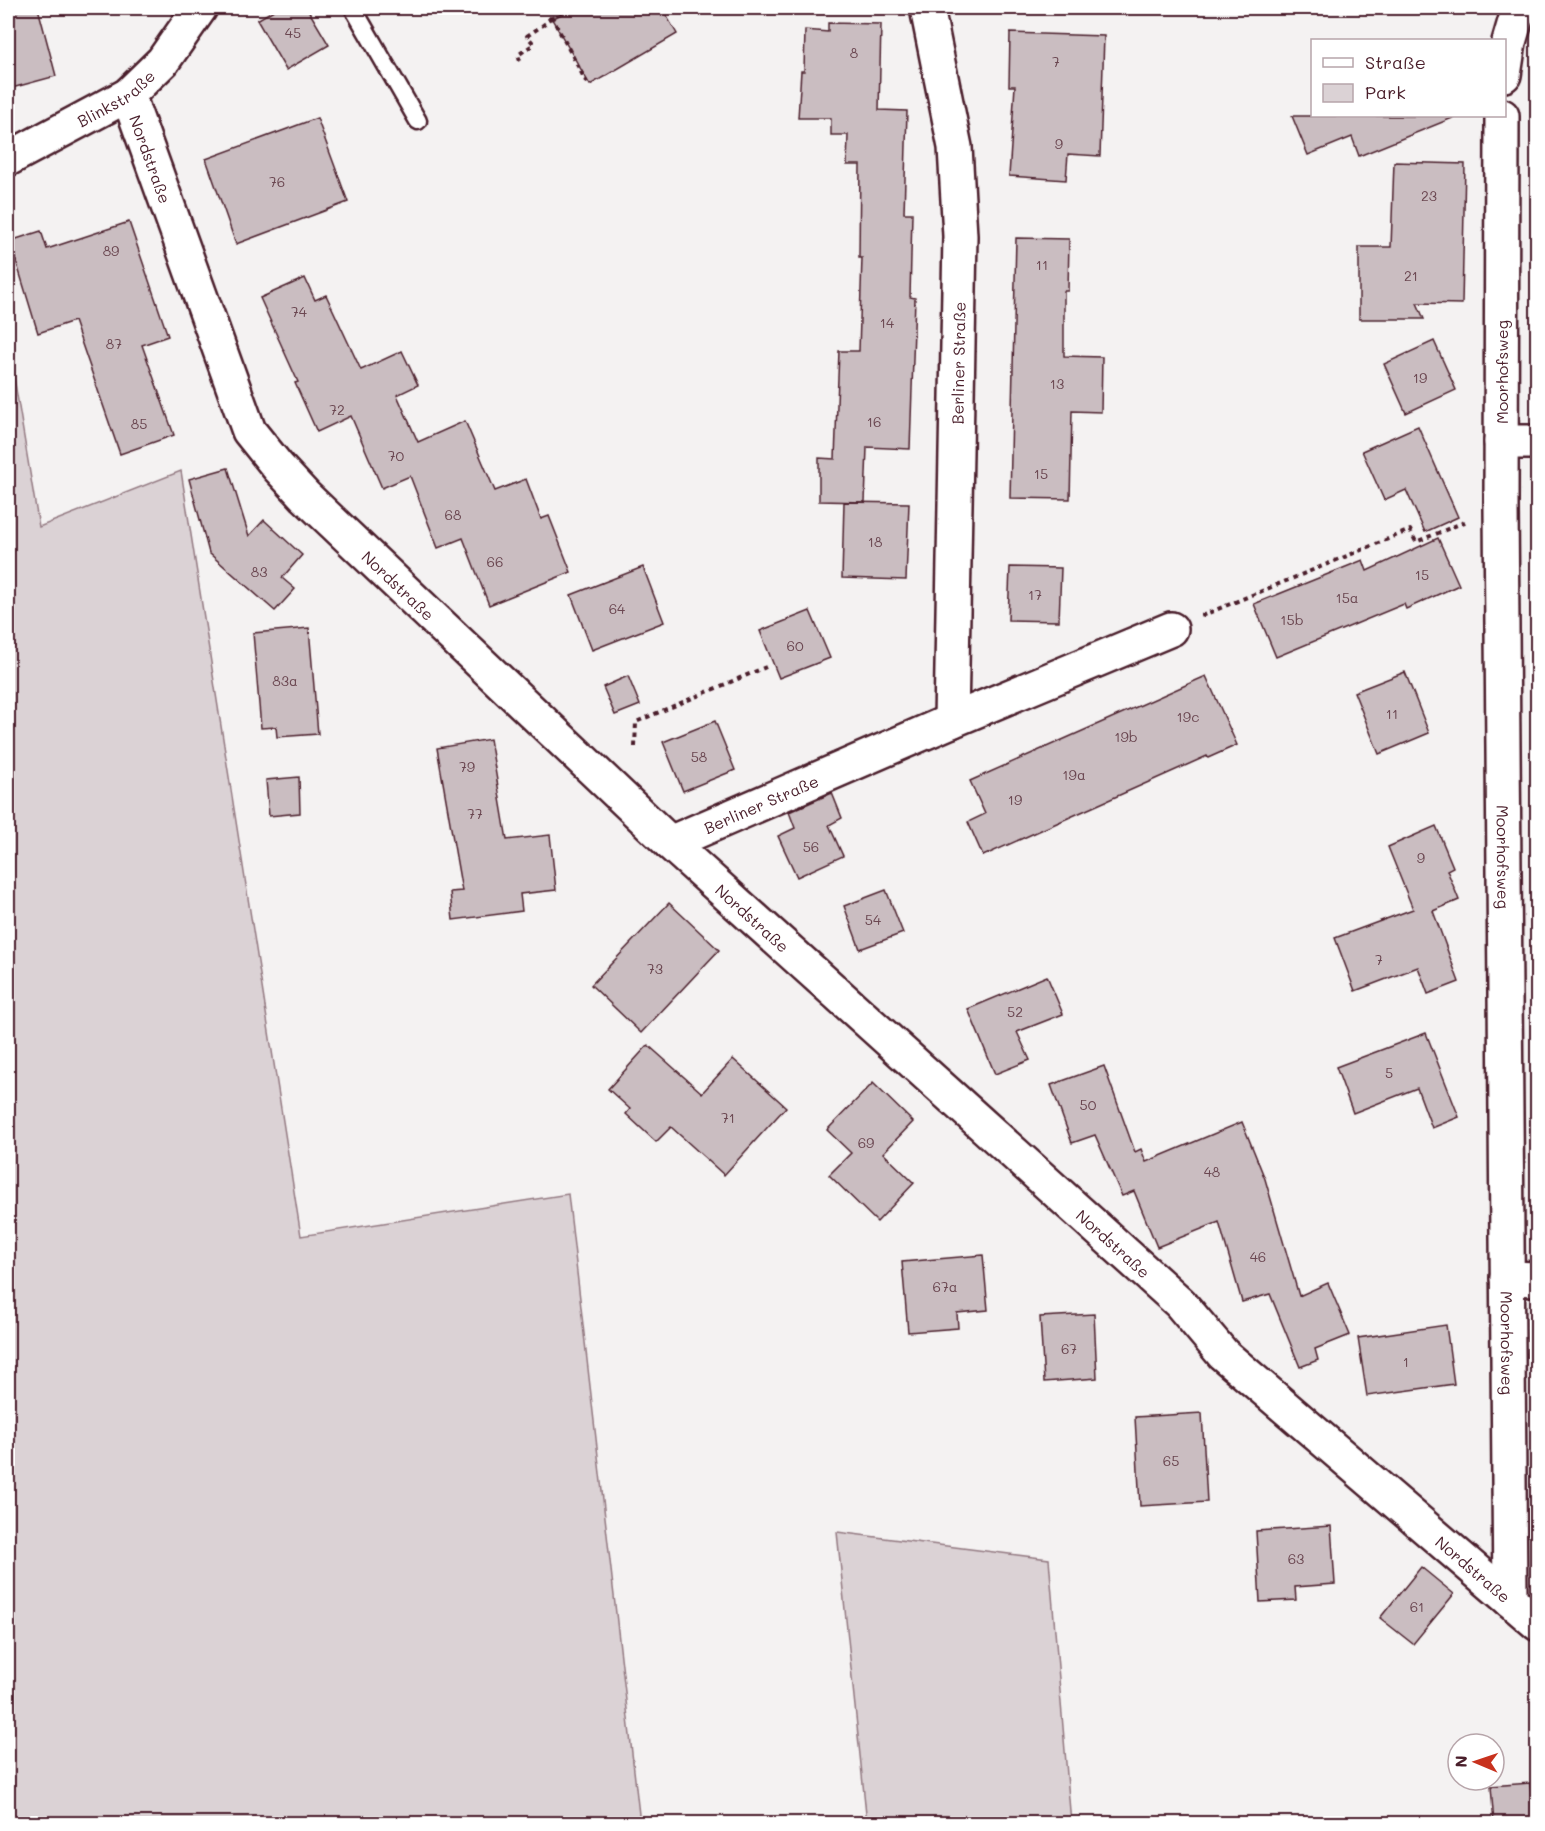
<svg xmlns="http://www.w3.org/2000/svg" width="1545" height="1831" viewBox="0 0 1545 1831" font-family="Mali,sans-serif">
  <style>
    .green { fill: #dbd2d5; stroke: #927880; stroke-width: 1.5 }
    .building { fill: #cabdc1; stroke: #4a1f2b; stroke-width: 1.5 }
    .lines { fill: none; stroke-linecap: round; stroke-linejoin: round }
    .lane-casing { stroke: #4a1f2b; stroke-width: 21 }
    .street-casing { stroke: #4a1f2b; stroke-width: 38 }
    .secondary-casing { stroke: #4a1f2b; stroke-width: 38 }
    .path { stroke: #4a1f2b; stroke-width: 4; stroke-dasharray: 4.5 4.5; stroke-linecap: butt }
    .lane { stroke: #fff; stroke-width: 16 }
    .street { stroke: #fff; stroke-width: 33 }
    .secondary { stroke: #fff; stroke-width: 33 }
    .labels { text-anchor: middle; dominant-baseline: central; stroke-width: 4.5; stroke-linejoin: round; paint-order: stroke }
    .number-label { font-size: 14px; fill: #6a4650 }
    .street-label { font-size: 16px; fill: #4a1f2b; stroke: #fff }
  </style>
  <rect width="100%" height="100%" fill="#f4f2f2"/>
  <filter id="ink" filterUnits="userSpaceOnUse"><feTurbulence type="fractalNoise" baseFrequency=".0167" numOctaves="2"/><feDisplacementMap in="SourceGraphic" scale="12" xChannelSelector="R" yChannelSelector="G"/><feConvolveMatrix kernelMatrix="1 2 1 2 8 2 1 2 1" color-interpolation-filters="sRGB"/></filter>
  <g filter="url(#ink)">
    <!-- green -->
    <g class="green">
      <polygon points="8,341 39,527 181,471 301,1236 568,1194 640,1823 8,1823"/>
      <polygon points="837,1532 1049,1559 1071,1823 867,1823"/>
    </g>
    <!-- building -->
    <g class="building">
      <polygon points="28,8 38,8 56,76 8,89 8,13"/>
      <polygon points="277,8 307,8 329,45 286,70 257,20"/>
      <polygon points="572,8 662,8 677,34 590,85 552,19"/>
      <polygon points="828,23 881,24 879,110 907,111 904,213 912,213 910,297 915,298 910,449 867,447 865,502 819,501 819,458 835,459 839,351 859,351 862,258 859,258 860,165 847,165 848,135 831,135 831,118 798,118 801,71 804,71 805,30 828,32"/>
      <polygon points="1010,33 1104,36 1100,156 1068,154 1066,180 1009,176 1015,86 1009,86"/>
      <polygon points="1292,116 1455,116 1455,117 1359,156 1352,137 1308,155"/>
      <polygon points="317,118 348,202 236,244 206,159"/>
      <polygon points="1394,162 1465,164 1462,304 1417,303 1424,319 1359,319 1359,247 1391,247"/>
      <polygon points="129,222 168,336 142,345 174,435 120,454 74,321 38,333 10,241 41,231 47,249"/>
      <polygon points="1016,238 1069,239 1068,291 1064,291 1064,356 1102,357 1101,412 1072,411 1070,499 1010,498"/>
      <polygon points="305,278 315,300 326,295 361,370 402,351 418,385 397,395 418,442 465,421 495,491 526,479 541,519 549,516 571,572 489,605 463,538 438,548 410,476 382,488 351,416 317,432 295,383 298,382 260,298"/>
      <polygon points="1434,341 1456,390 1406,413 1384,364"/>
      <polygon points="1418,426 1458,517 1425,532 1406,490 1384,500 1362,451"/>
      <polygon points="228,468 249,536 264,520 302,555 282,578 295,589 275,611 209,553 189,479"/>
      <polygon points="844,502 909,503 906,580 842,578"/>
      <polygon points="1438,538 1459,585 1406,609 1404,604 1276,657 1254,604 1363,560 1367,571"/>
      <polygon points="643,567 664,622 592,650 571,595"/>
      <polygon points="1010,567 1061,568 1059,621 1008,620"/>
      <polygon points="810,611 830,658 779,678 760,631"/>
      <polygon points="309,628 318,734 277,737 276,727 261,728 253,633"/>
      <polygon points="1405,672 1429,733 1379,754 1354,692"/>
      <polygon points="628,676 640,705 615,715 603,687"/>
      <polygon points="1206,676 1237,745 1208,758 1207,756 983,856 968,822 985,814 970,781"/>
      <polygon points="715,721 735,770 683,791 663,742"/>
      <polygon points="490,739 507,840 550,835 556,890 520,894 522,911 453,920 450,892 462,891 437,748"/>
      <polygon points="299,777 300,813 269,816 266,780"/>
      <polygon points="832,793 842,818 829,825 843,856 797,877 778,836 795,828 789,812"/>
      <polygon points="1436,826 1453,867 1447,870 1459,900 1433,911 1459,982 1428,994 1418,967 1355,991 1335,938 1413,909 1388,847"/>
      <polygon points="886,890 903,933 860,949 844,906"/>
      <polygon points="669,903 719,950 641,1033 591,985"/>
      <polygon points="1047,976 1063,1014 1017,1032 1030,1060 995,1074 968,1009"/>
      <polygon points="1426,1033 1459,1117 1432,1128 1417,1088 1353,1113 1336,1067"/>
      <polygon points="648,1045 702,1093 733,1059 786,1107 724,1175 671,1127 656,1142 626,1114 630,1109 608,1089"/>
      <polygon points="1104,1066 1135,1152 1141,1149 1146,1162 1242,1122 1265,1179 1299,1296 1328,1283 1350,1335 1315,1349 1318,1360 1300,1367 1270,1294 1242,1302 1219,1222 1157,1247 1134,1191 1122,1196 1095,1135 1072,1143 1051,1085"/>
      <polygon points="873,1083 913,1122 883,1153 914,1183 877,1222 829,1175 851,1153 827,1130"/>
      <polygon points="983,1255 988,1310 957,1313 958,1328 908,1332 902,1262"/>
      <polygon points="1094,1314 1097,1378 1044,1382 1040,1317"/>
      <polygon points="1446,1325 1454,1384 1367,1396 1358,1338"/>
      <polygon points="1202,1413 1207,1502 1140,1506 1135,1417"/>
      <polygon points="1331,1526 1335,1584 1295,1587 1296,1600 1260,1602 1256,1531"/>
      <polygon points="1421,1567 1454,1594 1413,1644 1380,1618"/>
      <polygon points="1530,1783 1534,1824 1494,1824 1491,1786"/>
    </g>
    <g class="lines">
      <!-- lane casing -->
      <g class="lane-casing">
        <polyline id="lane" points="353,8 418,121"/>
      </g>
      <!-- street casing -->
      <g class="street-casing">
        <g id="street">
          <polyline points="927,8 955,147 960,236 951,721"/>
          <polyline points="1504,75 1509,42 1519,8"/>
          <path id="s1" d="M128,95L249,431L278,467L305,496L670,843L1180,1303L1223,1354L1538,1624"/>
          <path id="s2" d="M1502,116L1501,507L1510,1600"/>
          <polyline points="1501,442 1538,442"/>
          <path id="s3" d="M670,843L951,721L1171,629"/>
          <polyline points="1507,1278 1538,1279"/>
        </g>
      </g>
      <!-- secondary casing -->
      <g class="secondary-casing">
        <g id="secondary">
          <path id="s4" d="M8,159L128,95L163,61L200,8"/>
        </g>
      </g>
      <!-- path -->
      <g class="path">
        <polyline points="547,8 589,87"/>
        <polyline points="520,61 518,55 534,44 527,36 546,23 552,16"/>
        <polyline points="1201,616 1410,530 1416,542 1467,521"/>
        <polyline points="635,747 636,722 766,667"/>
      </g>
      <!-- lane -->
      <use href="#lane" class="lane"/>
      <!-- street -->
      <use href="#street" class="street"/>
      <!-- secondary -->
      <use href="#secondary" class="secondary"/>
    </g>
  </g>
  <g class="labels">
    <!-- number labels -->
    <g class="number-label">
      <text x="293" y="32">45</text>
      <text x="854" y="52">8</text>
      <text x="1056" y="61">7</text>
      <text x="1059" y="143">9</text>
      <text x="277" y="181">76</text>
      <text x="1429" y="195">23</text>
      <text x="111" y="250">89</text>
      <text x="1042" y="264">11</text>
      <text x="1411" y="275">21</text>
      <text x="299" y="311">74</text>
      <text x="887" y="322">14</text>
      <text x="114" y="343">87</text>
      <text x="1420" y="377">19</text>
      <text x="1057" y="383">13</text>
      <text x="337" y="409">72</text>
      <text x="874" y="421">16</text>
      <text x="139" y="423">85</text>
      <text x="396" y="455">70</text>
      <text x="1041" y="473">15</text>
      <text x="453" y="514">68</text>
      <text x="875" y="541">18</text>
      <text x="495" y="561">66</text>
      <text x="259" y="571">83</text>
      <text x="1422" y="574">15</text>
      <text x="1035" y="594">17</text>
      <text x="1347" y="597">15a</text>
      <text x="617" y="608">64</text>
      <text x="1292" y="619">15b</text>
      <text x="795" y="645">60</text>
      <text x="285" y="680">83a</text>
      <text x="1392" y="713">11</text>
      <text x="1188" y="716">19c</text>
      <text x="1126" y="736">19b</text>
      <text x="699" y="756">58</text>
      <text x="467" y="766">79</text>
      <text x="1074" y="774">19a</text>
      <text x="1015" y="799">19</text>
      <text x="475" y="813">77</text>
      <text x="811" y="846">56</text>
      <text x="1421" y="857">9</text>
      <text x="873" y="919">54</text>
      <text x="1379" y="959">7</text>
      <text x="655" y="968">73</text>
      <text x="1015" y="1011">52</text>
      <text x="1389" y="1072">5</text>
      <text x="1088" y="1104">50</text>
      <text x="728" y="1117">71</text>
      <text x="866" y="1142">69</text>
      <text x="1212" y="1171">48</text>
      <text x="1258" y="1256">46</text>
      <text x="945" y="1286">67a</text>
      <text x="1069" y="1348">67</text>
      <text x="1406" y="1361">1</text>
      <text x="1171" y="1460">65</text>
      <text x="1296" y="1558">63</text>
      <text x="1417" y="1606">61</text>
    </g>
    <!-- street labels -->
    <g class="street-label">
      <text stroke="none"><textPath href="#s4" startOffset="124">Blinkstraße</textPath></text>
      <text stroke="none"><textPath href="#s1" startOffset="68">Nordstraße</textPath></text>
      <text transform="translate(958 363) rotate(-89)">Berliner Straße</text>
      <text transform="translate(1501 372) rotate(-90)">Moorhofsweg</text>
      <text stroke="none"><textPath href="#s1" startOffset="572">Nordstraße</textPath></text>
      <text stroke="none"><textPath href="#s3" startOffset="99">Berliner Straße</textPath></text>
      <text stroke="none"><textPath href="#s2" startOffset="741">Moorhofsweg</textPath></text>
      <text stroke="none"><textPath href="#s1" startOffset="1058">Nordstraße</textPath></text>
      <text stroke="none"><textPath href="#s1" startOffset="1544">Nordstraße</textPath></text>
      <text stroke="none"><textPath href="#s2" startOffset="1227">Moorhofsweg</textPath></text>
      <text stroke="none"><textPath href="#s1" startOffset="2030">Nordstraße</textPath></text>
    </g>
  </g>
  <!-- margin -->
  <rect width="1545" height="1831" fill="none" stroke="#fff" stroke-width="30"/>
  <rect x="15" y="15" width="1515" height="1801" fill="none" stroke="#4a1f2b" stroke-width="2" filter="url(#ink)"/>
  <!-- legend -->
  <rect x="1311" y="39" width="195" height="78" fill="#ffffff" stroke="#b7a5aa" stroke-width="1.5"/>
  <rect x="1323" y="58" width="30" height="9" fill="#ffffff" stroke="#b7a5aa" stroke-width="1.5"/>
  <text x="1365" y="69" font-size="18" fill="#4a1f2b">Straße</text>
  <rect x="1323" y="84" width="30" height="18" fill="#dbd2d5" stroke="#b7a5aa" stroke-width="1.5"/>
  <text x="1365" y="99" font-size="18" fill="#4a1f2b">Park</text>
  <!-- north arrow -->
  <g transform="translate(1476 1762) rotate(272)"><circle r="28" fill="#ffffff" stroke="#b7a5aa" stroke-width="1.5"/>
  <path d="M0-4.5L10 22L0 15L-10 22Z" fill="#c8321e"/>
  <text y="-9" font-size="16" font-weight="bold" text-anchor="middle" fill="#4a1f2b">N</text>
  </g>
</svg>
